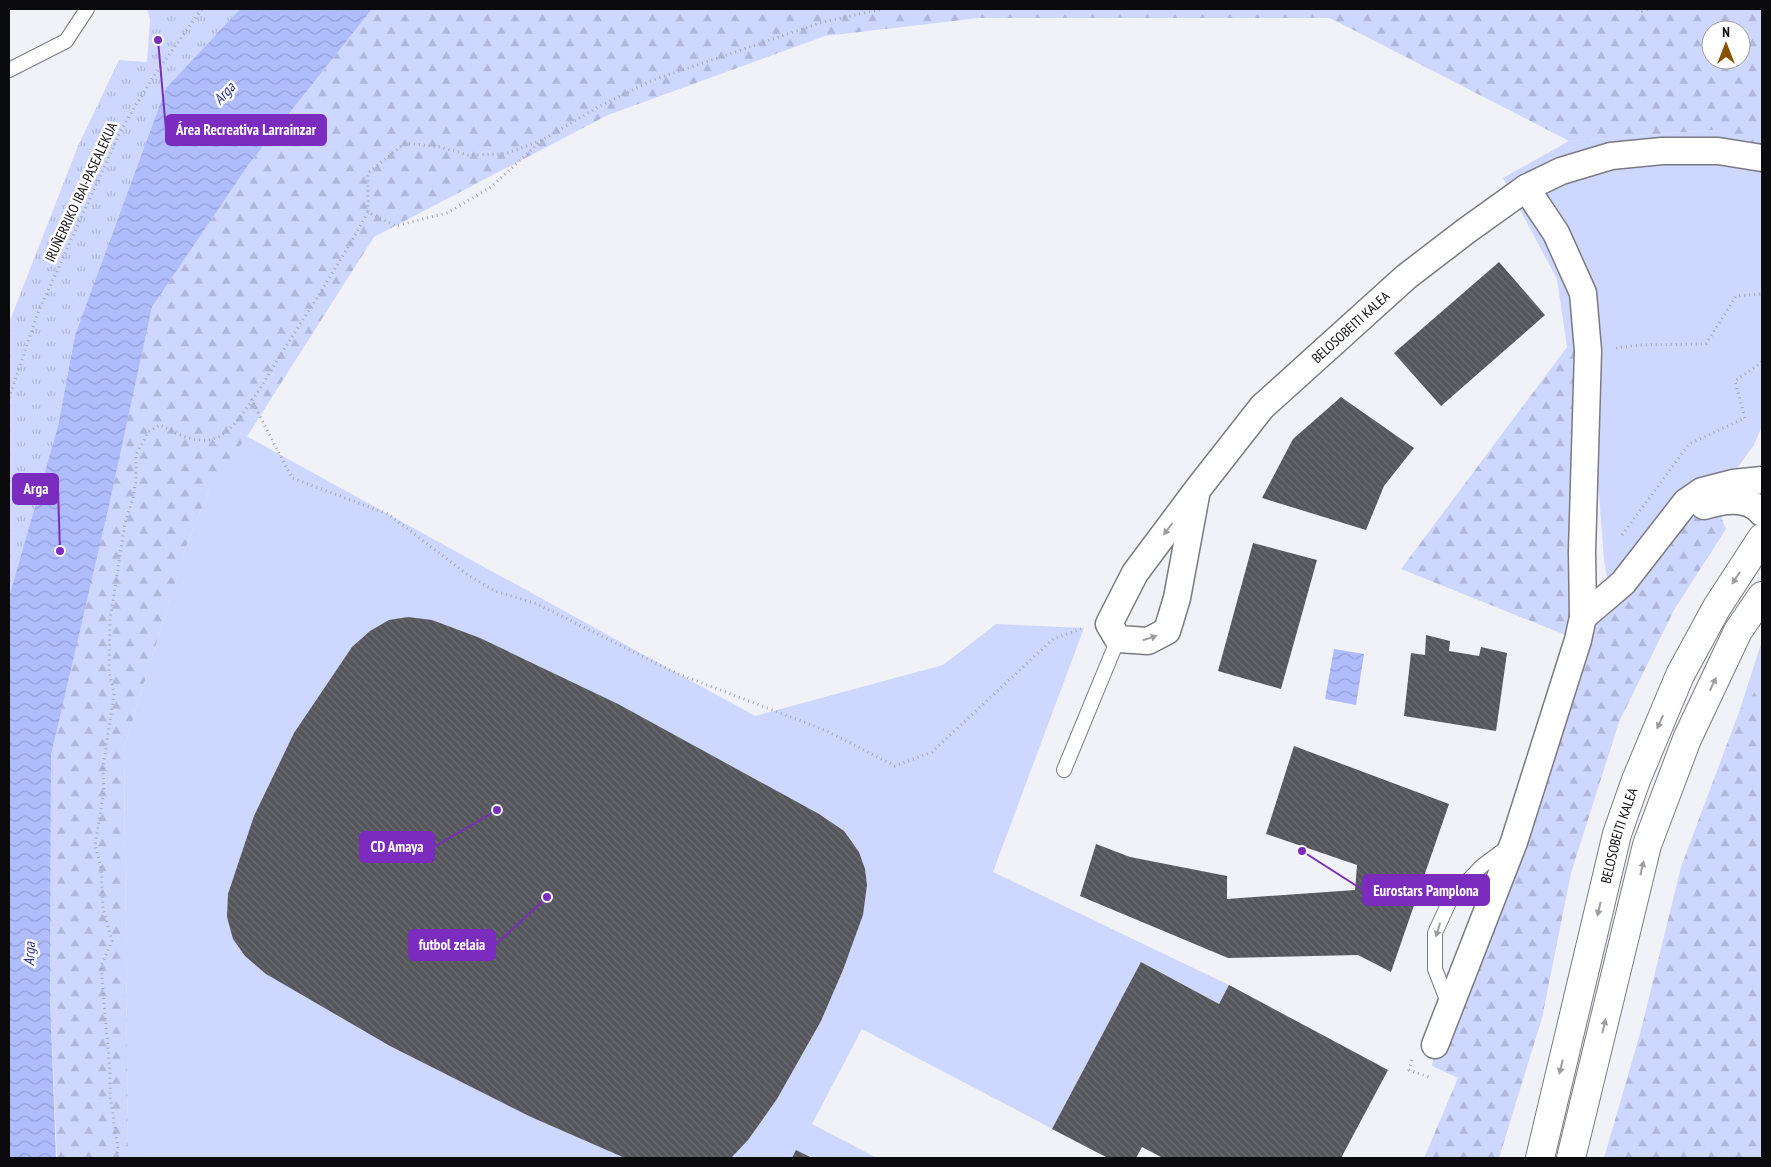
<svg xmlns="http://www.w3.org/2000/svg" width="1771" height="1167" viewBox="0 0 1771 1167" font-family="'PT Sans Narrow',sans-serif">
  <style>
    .grass { fill: #ced7ff }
    .forest { fill: url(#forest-firs); fill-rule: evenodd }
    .park { fill: url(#park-tufts) }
    .water { fill: url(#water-waves) }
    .building { fill: url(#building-back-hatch) }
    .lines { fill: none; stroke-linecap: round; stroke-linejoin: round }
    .service-casing { stroke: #7a7b80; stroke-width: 16 }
    .minor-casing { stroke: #7a7b80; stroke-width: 29 }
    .secondary-casing { stroke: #7a7b80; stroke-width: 30 }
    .path { stroke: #a6a7ab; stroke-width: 3; stroke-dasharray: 1 4; stroke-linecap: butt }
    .service { stroke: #fff; stroke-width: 14 }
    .minor { stroke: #fff; stroke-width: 26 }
    .secondary { stroke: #fff; stroke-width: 28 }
    .oneway { fill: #9d9d9e }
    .labels { text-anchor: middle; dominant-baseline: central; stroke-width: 5; stroke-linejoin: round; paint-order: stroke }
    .street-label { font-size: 14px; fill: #0b0b0d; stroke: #fff }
    .water-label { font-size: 15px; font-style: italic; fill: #303490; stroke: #fff }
    .leader { fill: none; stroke: #7b2cbf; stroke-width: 2 }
    .callout-dot { fill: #7b2cbf; stroke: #fff; stroke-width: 2 }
    .callout { fill: #7b2cbf; stroke: #7b2cbf; stroke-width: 2 }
    .callout-label { font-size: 15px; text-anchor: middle; font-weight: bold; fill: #fff }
  </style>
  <defs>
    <pattern id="forest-firs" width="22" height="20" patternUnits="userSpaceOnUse" patternTransform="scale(1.25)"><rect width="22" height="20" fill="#ced7ff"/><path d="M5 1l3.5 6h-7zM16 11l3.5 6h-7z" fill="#b0b7d9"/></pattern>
    <pattern id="park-tufts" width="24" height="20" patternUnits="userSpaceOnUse" patternTransform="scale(1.25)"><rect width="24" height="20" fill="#ced7ff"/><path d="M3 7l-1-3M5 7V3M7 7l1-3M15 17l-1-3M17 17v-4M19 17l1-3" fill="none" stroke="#b0b7d9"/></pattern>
    <pattern id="water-waves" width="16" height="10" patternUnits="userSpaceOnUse" patternTransform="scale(1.25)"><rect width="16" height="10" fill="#afbcfe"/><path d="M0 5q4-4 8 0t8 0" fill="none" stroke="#95a0d8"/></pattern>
    <pattern id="building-back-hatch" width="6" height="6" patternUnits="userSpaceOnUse" patternTransform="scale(1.25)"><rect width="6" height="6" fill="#55565b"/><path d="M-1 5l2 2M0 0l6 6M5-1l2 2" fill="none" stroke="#6d6e72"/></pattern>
  </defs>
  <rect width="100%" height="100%" fill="#f0f2f7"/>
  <!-- grass -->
  <g class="grass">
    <polygon points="1712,130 1762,145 1762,426 1754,445 1714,500 1610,594 1604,560 1588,351 1567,347 1557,279 1503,178 1569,141"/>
    <polygon points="237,431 755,716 943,665 996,624 1084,628 993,872 1229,985 1388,1070 1341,1158 1163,1158 1142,1147 1136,1158 1108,1158 862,1029 812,1124 877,1158 128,1158 124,748 187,544 213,481"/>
    <polygon points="1762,641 1762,685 1739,712"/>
  </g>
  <!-- forest -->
  <g class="forest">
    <path d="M372,9H1762V145L1712,130L1569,141L1330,18H979L825,36L608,115L374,237L246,438L213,481L187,544L124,748L128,1158H57L50,998L51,755L152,307L249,164ZM1711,30H1741V60H1711Z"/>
    <polygon points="1567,347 1588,351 1584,617 1703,506 1714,500 1726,529 1674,610 1619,722 1571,873 1542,1018 1499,1158 1424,1158 1458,1078 1432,1066 1435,1045 1578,640 1401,569"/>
    <polygon points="1762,683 1762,1158 1604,1158 1640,1034 1681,867 1739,712"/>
  </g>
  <!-- park -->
  <polygon class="park" points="147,9 240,9 166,88 75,335 58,426 9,597 9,323 78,146 119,60 147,62 150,19"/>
  <!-- water -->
  <g class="water">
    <polygon points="240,9 372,9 249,164 152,307 109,505 51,755 50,998 56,1158 9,1158 9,597 58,426 75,335 166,88"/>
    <polygon points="1334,649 1364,654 1356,705 1325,699"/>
  </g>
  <!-- building -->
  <g class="building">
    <polygon points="1499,262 1545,315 1441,406 1394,353"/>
    <polygon points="1341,397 1414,448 1384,486 1366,530 1262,498 1293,439"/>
    <polygon points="1253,543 1317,560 1281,689 1218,671"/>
    <polygon points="408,617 432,620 480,638 618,704 819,814 844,831 859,852 865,869 867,885 863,915 843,970 821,1021 777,1099 748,1140 731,1158 625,1158 531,1117 390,1046 266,974 245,956 233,939 227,917 228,894 254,816 294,733 352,647 370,631 389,620"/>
    <polygon points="1426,635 1450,641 1449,651 1479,656 1481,647 1507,653 1496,731 1404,716 1411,653 1425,655"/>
    <polygon points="1294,746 1449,804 1391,972 1358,955 1228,958 1080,896 1096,844 1130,857 1227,876 1227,899 1355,890 1357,865 1266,834"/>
    <polygon points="1141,962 1219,1004 1229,985 1388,1070 1341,1158 1163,1158 1142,1147 1136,1158 1108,1158 1052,1129"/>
    <polygon points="796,1150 812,1158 792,1158"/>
  </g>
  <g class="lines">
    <!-- service casing -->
    <g class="service-casing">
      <g id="service">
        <polyline points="9,70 66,41 87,9"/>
        <polyline points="1064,770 1118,639"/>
        <polyline points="1449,1005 1435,969 1435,933 1451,898 1482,866 1509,846"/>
      </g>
    </g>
    <!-- minor casing -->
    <g class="minor-casing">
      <g id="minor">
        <polyline points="1526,188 1561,171 1611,156 1662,151 1718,151 1762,158"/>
        <path id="s1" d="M1197,490L1177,598L1167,631L1148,641L1118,639L1109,624L1135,573L1197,490L1262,407L1406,277L1466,231L1526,188L1556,233L1583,293L1588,351L1582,551L1583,617L1578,640L1514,842L1435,1045"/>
        <path d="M1704,506C1723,500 1748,495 1762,513"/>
        <polyline points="1583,617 1623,583 1686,502 1702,491 1733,483 1762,480"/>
      </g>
    </g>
    <!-- secondary casing -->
    <g class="secondary-casing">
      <g id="secondary">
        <path id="s2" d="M1540,1158L1617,834L1636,780L1680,675L1717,607L1762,538"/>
        <polyline points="1571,1158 1647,845 1687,739 1738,631 1762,596"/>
      </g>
    </g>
    <!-- path -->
    <g class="path">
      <polyline points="1637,9 1642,11 1648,9"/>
      <polyline points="542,140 491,187 447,213 395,226 368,212 368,173 405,143 440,147 468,155 505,154 542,140 600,106 653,80 823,22 882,9"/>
      <polyline points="1616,348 1639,345 1706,344 1736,296 1762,294"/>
      <polyline points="9,398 37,315 121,130 153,77 202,9"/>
      <polyline points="251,399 292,478 388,514 468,575 495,591 537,604 676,673 827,731 895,766 932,752 1053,639 1081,629"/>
      <polyline points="1622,535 1689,444 1745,418 1735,381 1762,362"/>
      <polyline points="1421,886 1432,891"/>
      <polyline points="1412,1060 1409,1070 1429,1077"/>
      <path d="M117,1158L118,1149L110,1096V1072L101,966L112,941L103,908L101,868L95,845L104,791L103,768L114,694L109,671L110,620L125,523L133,498L136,480V455L148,432L160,425C178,434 198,446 218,437C237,430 267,377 278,359C309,310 340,263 368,212"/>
    </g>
    <!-- service -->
    <use href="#service" class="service"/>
    <!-- minor -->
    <use href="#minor" class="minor"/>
    <!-- secondary -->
    <use href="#secondary" class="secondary"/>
  </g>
  <!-- one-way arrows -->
  <defs><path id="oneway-solid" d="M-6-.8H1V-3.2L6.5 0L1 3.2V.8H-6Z" transform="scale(1.25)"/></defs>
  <g class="oneway">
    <use href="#oneway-solid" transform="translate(1168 529) rotate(127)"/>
    <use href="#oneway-solid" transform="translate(1736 578) rotate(123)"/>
    <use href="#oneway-solid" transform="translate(1150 638) rotate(-17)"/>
    <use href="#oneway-solid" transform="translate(1713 684) rotate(-65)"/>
    <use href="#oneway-solid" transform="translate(1660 722) rotate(114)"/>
    <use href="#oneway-solid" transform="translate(1642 868) rotate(-77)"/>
    <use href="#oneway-solid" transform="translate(1599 909) rotate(103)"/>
    <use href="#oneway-solid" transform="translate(1438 930) rotate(107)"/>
    <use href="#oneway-solid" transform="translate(1604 1026) rotate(-77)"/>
    <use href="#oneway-solid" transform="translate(1561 1067) rotate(104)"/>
  </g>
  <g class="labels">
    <!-- street labels -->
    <g class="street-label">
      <text transform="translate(81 192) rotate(-65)">IRUÑERRIKO IBAI-PASEALEKUA</text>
      <text stroke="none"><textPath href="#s1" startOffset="599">BELOSOBEITI KALEA</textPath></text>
      <text stroke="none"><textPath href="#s2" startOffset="332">BELOSOBEITI KALEA</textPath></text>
    </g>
    <!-- water labels -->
    <g class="water-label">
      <text transform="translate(224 93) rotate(-47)">Arga</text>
      <text transform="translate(29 954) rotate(-88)">Arga</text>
    </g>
  </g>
  <!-- callouts -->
  <path class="leader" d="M158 40L166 130M60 551L58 489M497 810L434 847M1302 851L1363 890M547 897L495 945"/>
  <g class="callout-dot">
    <circle cx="158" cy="40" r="5"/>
    <circle cx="60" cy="551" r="5"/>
    <circle cx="497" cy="810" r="5"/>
    <circle cx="1302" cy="851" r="5"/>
    <circle cx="547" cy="897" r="5"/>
  </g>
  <g class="callout">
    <rect x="166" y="115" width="160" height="30" rx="5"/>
    <rect x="13" y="474" width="45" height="30" rx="5"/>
    <rect x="360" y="832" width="74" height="30" rx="5"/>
    <rect x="1363" y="875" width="126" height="30" rx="5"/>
    <rect x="409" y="930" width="86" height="30" rx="5"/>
  </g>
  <g class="callout-label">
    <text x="246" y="135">Área Recreativa Larrainzar</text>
    <text x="36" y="494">Arga</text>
    <text x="397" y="852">CD Amaya</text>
    <text x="1426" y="896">Eurostars Pamplona</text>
    <text x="452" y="950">futbol zelaia</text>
  </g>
  <!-- border -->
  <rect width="1771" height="1167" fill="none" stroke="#0b0b0d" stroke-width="20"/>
  <!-- north arrow -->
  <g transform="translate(1726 45)"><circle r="24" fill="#ffffff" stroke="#9d9d9e"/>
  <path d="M0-4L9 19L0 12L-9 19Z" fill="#885003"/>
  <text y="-8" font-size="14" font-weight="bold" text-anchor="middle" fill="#0b0b0d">N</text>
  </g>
</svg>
